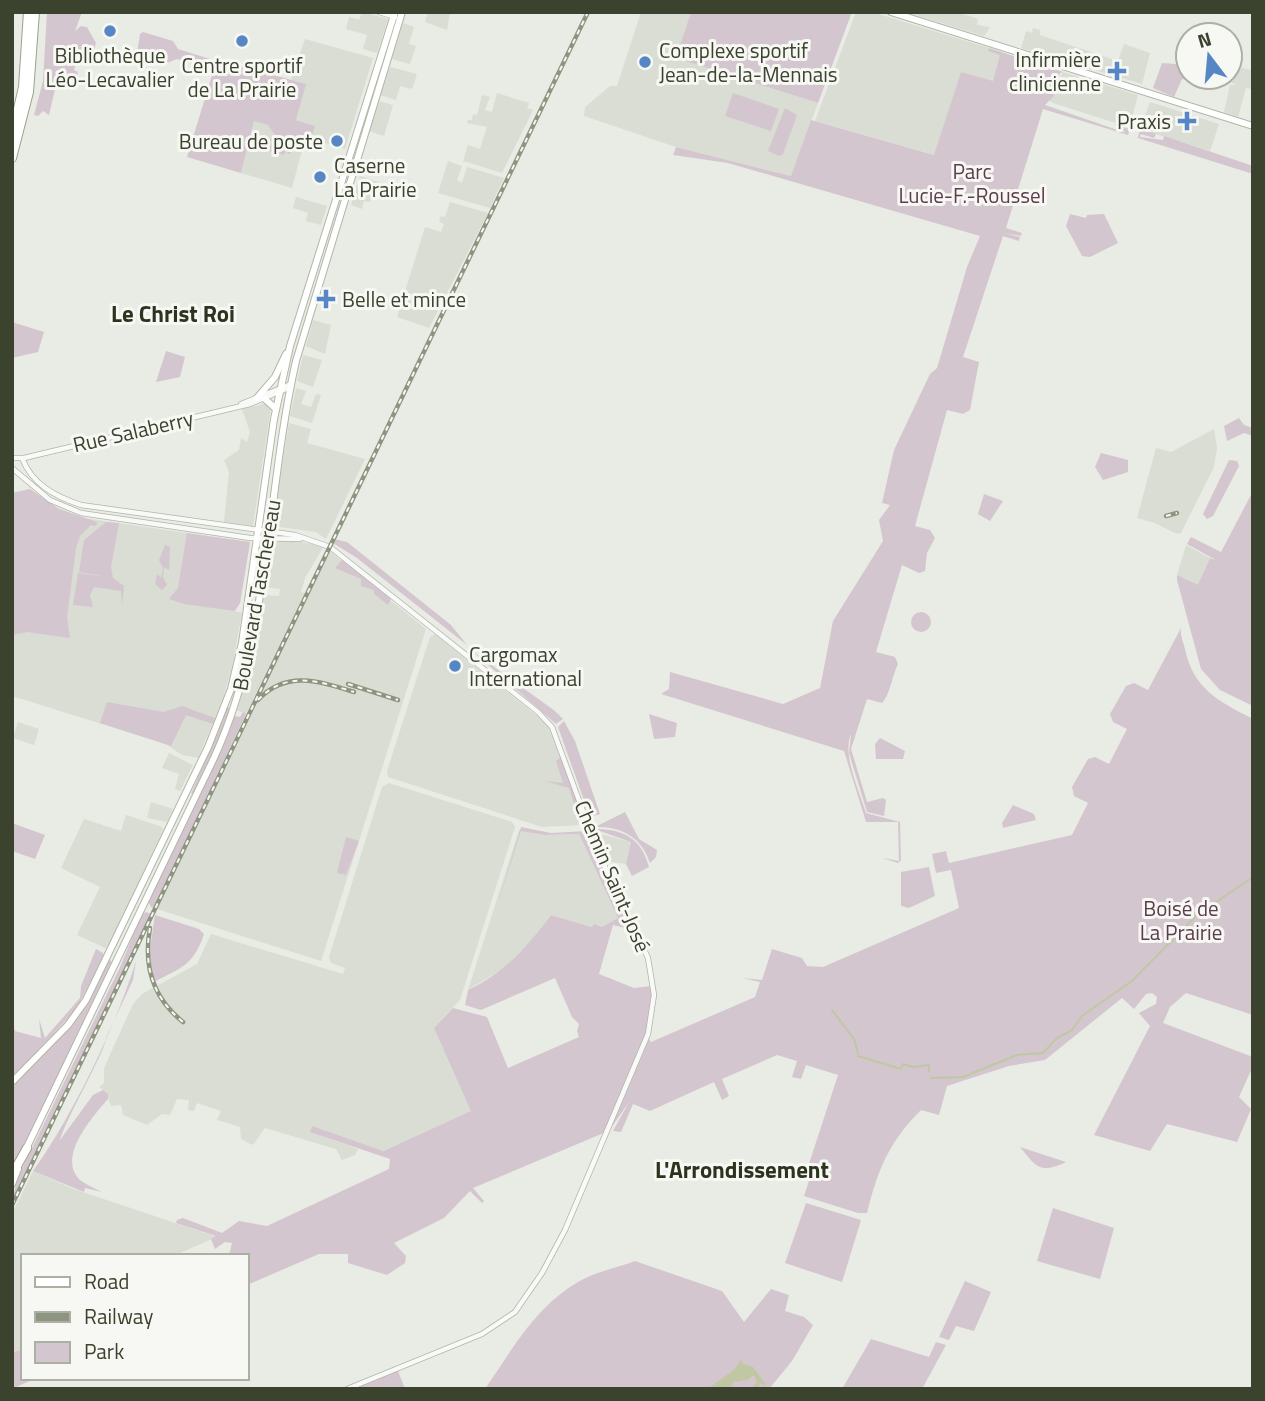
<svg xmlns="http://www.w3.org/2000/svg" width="1265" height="1401" viewBox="0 0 1265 1401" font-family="'Titillium Web',sans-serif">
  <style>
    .built { fill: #d9ddd3 }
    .green { fill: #d4c6ce }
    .water { fill: #c0c8a3 }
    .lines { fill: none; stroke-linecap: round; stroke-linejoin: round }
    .stream { stroke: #c0c8a3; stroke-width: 2 }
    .tertiary-casing { stroke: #b1b5aa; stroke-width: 6 }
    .primary-casing { stroke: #b1b6a5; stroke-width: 8 }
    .motorway-casing { stroke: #9ba18d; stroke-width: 10 }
    .tertiary { stroke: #f9faf7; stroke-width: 4.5 }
    .primary { stroke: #fff; stroke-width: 6 }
    .motorway { stroke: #fff; stroke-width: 8 }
    .rail-casing { stroke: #8d947f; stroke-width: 4.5 }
    .rail { stroke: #f7f8f4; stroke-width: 2; stroke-dasharray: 5; stroke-linecap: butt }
    .poi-dot { fill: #5687c4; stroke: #f7f8f4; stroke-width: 2.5 }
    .labels { text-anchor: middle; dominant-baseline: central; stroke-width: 6; stroke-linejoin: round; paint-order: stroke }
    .poi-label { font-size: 21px; fill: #3b422d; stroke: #f7f8f4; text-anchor: start }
    .park-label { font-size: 21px; fill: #5d3c4c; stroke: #f7f8f4 }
    .street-label { font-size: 21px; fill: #3b422d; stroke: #f7f8f4 }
    .neighbourhood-label { font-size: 23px; font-weight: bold; fill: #2c341f; stroke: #f7f8f4 }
  </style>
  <rect width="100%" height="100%" fill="#e9ebe5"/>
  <!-- built -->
  <g class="built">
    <polygon points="362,12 388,19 377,53 363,49 367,35 346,29 349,17 359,20"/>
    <polygon points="428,12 450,12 447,30 425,22"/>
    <polygon points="641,12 691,12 677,58 818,103 791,176 676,147 584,116 585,107 610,86 617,86"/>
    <polygon points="856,12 872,12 1002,52 993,82 961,72 935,155 815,121"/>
    <polygon points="906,12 957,12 978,19 977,25 990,27 984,36"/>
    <polygon points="403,23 414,27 409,44 416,46 410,64 392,59"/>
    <polygon points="1033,28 1040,30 1040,35 1118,61 1124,44 1150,53 1142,84 1021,48 1026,31 1032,33"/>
    <polygon points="305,39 373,58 345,149 311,139 314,126 296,120 305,84 291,80"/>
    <polygon points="390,67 417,74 412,89 400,86 396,100 380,95"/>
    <polygon points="1242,68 1253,70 1253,89 1246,88 1238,117 1224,112 1230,85 1236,85 1231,82 1233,72"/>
    <polygon points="1063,72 1138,95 1130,125 1128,127 1053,103 1049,100"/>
    <polygon points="497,93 529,103 527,108 533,110 502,173 463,161 468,145 480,149 487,127 467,123 468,120 472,120 473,114 477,115 482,95 490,97 485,110 492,112"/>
    <polygon points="379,101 393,105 384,136 369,131"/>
    <polygon points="1150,102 1219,124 1210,151 1140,129"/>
    <polygon points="254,121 269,125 278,135 305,139 292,188 241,173"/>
    <polygon points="448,161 462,166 457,180 462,183 467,167 504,178 490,208 438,193"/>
    <polygon points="360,176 382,183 378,197 372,195 370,202 364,201 362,209 351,205"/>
    <polygon points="296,197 327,206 321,225 306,221 308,213 293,208"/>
    <polygon points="450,202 488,213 429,328 397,317 425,227 441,232 444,224 439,222 441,216 445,217"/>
    <polygon points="313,320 331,325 325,354 306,346"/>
    <polygon points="303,355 322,360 313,387 297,381"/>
    <polygon points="296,388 306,391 301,404 311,407 316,394 321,395 312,423 290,416"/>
    <polygon points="268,403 271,407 253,526 224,522 229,472 224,460 239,450 241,438 247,442 250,432 242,409"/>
    <polygon points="289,423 311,429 307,443 365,459 326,539 316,532 272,526"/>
    <polygon points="1214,429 1217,448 1214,467 1181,533 1177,534 1155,523 1137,518 1156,448 1171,452"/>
    <polygon points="30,489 54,506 83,518 250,542 240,603 234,611 242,613 232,667 223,698 198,758 182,755 166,744 12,696 12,493"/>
    <polygon points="287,540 324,546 305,578 301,592 305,593 246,714 237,710 255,652 263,595 279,596 280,589 264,587 270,544"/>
    <polygon points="1186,545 1210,558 1198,586 1177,575"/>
    <polygon points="328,550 426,629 321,961 157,909"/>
    <polygon points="435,634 548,725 584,819 582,825 542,827 388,777 387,771 430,637"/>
    <polygon points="18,722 39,729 34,745 13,738"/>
    <polygon points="169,753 193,765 180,791 175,789 179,774 162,768"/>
    <polygon points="389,783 512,822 515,827 460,1000 434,1028 472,1111 382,1151 311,1132 358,1149 355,1155 342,1160 336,1149 265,1128 253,1145 241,1139 240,1127 217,1120 221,1111 197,1103 194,1111 188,1110 189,1100 177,1099 170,1115 162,1114 147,1125 123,1115 121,1105 111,1106 106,1092 99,1087 104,1083 104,1068 133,1004 142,994 197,964 211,934 343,974 345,968 331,963 329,957 382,787"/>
    <polygon points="151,802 173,809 167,822 147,818"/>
    <polygon points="126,815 162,827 163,830 109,946 105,948 77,935 100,887 61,868 84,819 121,831"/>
    <polygon points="519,830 545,835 579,834 618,918 603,927 593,927 551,915 533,939 504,968 468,990"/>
    <polygon points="593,832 631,842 626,864 605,861"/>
    <polygon points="33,1171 71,1188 217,1237 173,1256 23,1256 23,1350 12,1352 12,1214"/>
  </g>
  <!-- green -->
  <g class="green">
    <polygon points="47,12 82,12 75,31 81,26 87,27 96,43 92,56 86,55 77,60 74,70 78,72 77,76 59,72 49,115 43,111 38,116 34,115 43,81"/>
    <polygon points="691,12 852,12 818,103 676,58"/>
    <polygon points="143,32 173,41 178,49 210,59 207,68 177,59 167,63 137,53 140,34"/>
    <path d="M989,48L1063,72L1060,73L1053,97L1045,105L1126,133L1114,124L1130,129L1128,135L1043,109L1006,228L1022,233L1021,236L1004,233L1020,237L1019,241L1003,236L963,357L979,362L970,410L963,414L947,410L915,526L930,530L935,538L927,553L925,571L919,573L902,565L876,652L895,657L898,664C892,676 890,695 882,703L867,699L851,749L867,802L883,798L886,800L884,816L867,812L849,753L851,734C842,755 859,790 866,813L900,822L901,860L898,863L882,858L899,861L898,822H866L844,751L661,694L669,689L670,672L783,704L820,688L833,621L883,541L879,520L890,505L882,503L894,450L930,374L937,368L967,267L980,236L728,163L673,155L676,147L791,176L811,120L934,155L961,72L993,81L1000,55L988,51Z"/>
    <polygon points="217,59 306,84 296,120 315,126 311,139 325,143 323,152 307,147 309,139 275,135 268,125 254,121 241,173 187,157"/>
    <polygon points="1162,63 1188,65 1188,77 1192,77 1192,81 1182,79 1174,97 1153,88"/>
    <polygon points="733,93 779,109 771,131 725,116"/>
    <polygon points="785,108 797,115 783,154 779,156 768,151"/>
    <polygon points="1140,129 1156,134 1154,138 1141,134 1140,137 1163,140 1164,136 1253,166 1253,174 1138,138"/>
    <polygon points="263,136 292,146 290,154 286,152 287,146 284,155 259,148"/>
    <polygon points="1070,214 1086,218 1087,215 1104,214 1118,243 1090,257 1082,256 1066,226"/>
    <polygon points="12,322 44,332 38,352 12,358"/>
    <polygon points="166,351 185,357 180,377 156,382"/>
    <polygon points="1239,418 1244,425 1253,428 1253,436 1244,433 1227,441 1224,426"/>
    <polygon points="1101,453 1128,460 1128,472 1103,480 1095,467"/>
    <polygon points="1229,460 1237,461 1239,466 1213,516 1207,519 1203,514"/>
    <polygon points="30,489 59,509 97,522 96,526 91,525 80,536 76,548 67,617 70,638 27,632 12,635 12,493"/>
    <polygon points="1253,491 1253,706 1220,690 1201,669 1177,580 1177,575 1198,585 1210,558 1216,560 1187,544 1191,537 1221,552"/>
    <polygon points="984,494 1003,501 990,521 978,514"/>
    <polygon points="106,522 119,523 111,567 113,578 124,586 122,605 121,591 94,587 90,595 93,607 73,605 78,573 107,577 79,572 84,540"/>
    <polygon points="187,533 250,542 240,603 235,611 184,604 169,599 178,588"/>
    <polygon points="334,539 347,542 451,625 467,645 357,558 333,543"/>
    <polygon points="165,545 170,547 169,570 164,567 163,577 167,585 162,590 155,584 157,574 161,578 163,568 159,560"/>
    <polygon points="342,560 391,599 388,605 374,594 374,590 361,586 361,579 335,568"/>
    <circle cx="921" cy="622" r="10"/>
    <path d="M1181,628C1180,635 1183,642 1185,649C1193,689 1220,702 1253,719V1015L1186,993L1170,1007L1163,1023L1253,1057V1066L1239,1097L1251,1109L1237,1142L1167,1124L1150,1151L1094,1135L1150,1026L1139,1013L1156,1004L1157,997L1152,993L1146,994L1134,1009L1122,998L1045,1060L1009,1066L947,1086L939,1115L921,1110C889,1142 878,1169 867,1213H858L804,1196L809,1181L804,1179L838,1075L806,1065L801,1079L792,1077L797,1061L777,1055L722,1079L729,1096L722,1100L714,1082L650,1111L633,1104L621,1132L613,1131L629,1102L611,1128L649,1039L651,1042L755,997L760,982L742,978L762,980L772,949L802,958L807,966L823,967L959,908L951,870L936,873L932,854L946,851L949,863L1072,835L1088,803L1074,796L1072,787L1088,759L1095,757L1109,764L1127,729L1113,722L1110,714L1126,686L1134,683L1148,690Z"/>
    <polygon points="472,651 555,711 563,719 556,724"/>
    <polygon points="107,702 164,712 182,706 215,718 213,724 186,715 171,746 100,723"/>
    <polygon points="227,708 230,708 226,727 194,794 191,794"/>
    <polygon points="243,712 246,714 154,908 151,907 148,901 235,716 240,717"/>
    <polygon points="649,714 677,723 675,737 654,739"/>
    <polygon points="564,721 575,741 600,814 590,817 558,727"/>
    <polygon points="880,738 905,751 903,759 876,759 875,744"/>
    <polygon points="562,756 583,816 582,817 578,817 569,788 545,781 563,783 556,761"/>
    <polygon points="1013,805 1034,814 1036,820 1003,828 1002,823"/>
    <path d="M625,812L639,839L657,850L656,857L650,863C642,838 622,826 595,827Z"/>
    <polygon points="12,823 45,835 35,859 12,851"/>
    <path d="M521,827L551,833L587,831L633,930L613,925L599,974L634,988L652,986C653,1037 625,1086 606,1132L473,1188L484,1201L482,1203L470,1191L444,1218L394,1243L406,1256L405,1263L387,1275L348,1263V1254H319L247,1285V1256H229L232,1243L225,1242L215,1249L211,1239L216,1236L176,1223L177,1220L183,1218L222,1233L239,1221L267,1226L389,1169L390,1159L310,1132L312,1126L383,1151L471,1111L434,1028L453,1008L487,1017L508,1068L579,1037L577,1031L579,1024L572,1017L555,978L481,1010L465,1005L468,990C502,975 529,945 551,915L592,927L594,924L602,927L618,918L579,834L545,835L521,831L497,906Z"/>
    <path d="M594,829C624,829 641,838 649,867L632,876L626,864L631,842Z"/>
    <polygon points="346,837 359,841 346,875 337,873"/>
    <polygon points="929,867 935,896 909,908 901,906 901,872"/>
    <polygon points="146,912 151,914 12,1202 17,1179 121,965 141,915"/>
    <path d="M155,915L199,929L204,934C193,966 182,967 154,982L149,955Z"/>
    <polygon points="96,949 103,953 104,957 75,1011 12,1078 12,1019 15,1031 41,1038 39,1019 45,1038 80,998 81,986"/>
    <polygon points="111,960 112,965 12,1171 13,1085 77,1018 108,961"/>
    <path d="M136,961L133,980L106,1038C106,1050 67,1117 60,1140L93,1095L103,1090L108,1094V1099C94,1115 58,1155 78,1178C84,1184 94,1188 102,1192L85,1188L84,1192L33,1171C72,1117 116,1026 136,961Z"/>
    <path d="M1020,1147L1066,1162C1040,1174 1037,1168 1020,1147Z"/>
    <polygon points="806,1203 861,1220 842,1282 785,1263"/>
    <polygon points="1053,1208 1114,1228 1100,1279 1037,1261"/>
    <path d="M635,1261L722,1291L744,1322L771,1289L789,1295L785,1311L804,1317L813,1325L792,1361L769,1389H485C512,1350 535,1307 578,1282C594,1272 617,1268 635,1261Z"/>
    <polygon points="965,1281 991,1292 974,1331 956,1326 949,1340 939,1337"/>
    <polygon points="871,1339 929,1357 936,1342 946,1345 922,1389 842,1389"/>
    <polygon points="23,1350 23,1378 36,1378 12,1389 12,1352"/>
    <polygon points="398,1371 405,1389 362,1389 361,1386"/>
  </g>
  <!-- water -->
  <polygon class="water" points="741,1360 743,1364 753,1367 767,1386 760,1383 758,1389 751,1389 757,1382 754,1375 747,1380 734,1382 729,1389 707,1389 734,1370"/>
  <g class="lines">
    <!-- stream -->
    <g class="stream">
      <polyline points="832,1010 854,1039 858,1053"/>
      <polyline points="858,1056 901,1069 903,1064 913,1067 929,1065 929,1071"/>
      <polyline points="931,1078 963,1077 1017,1055 1043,1053 1057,1038 1072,1030 1082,1016 1132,981 1197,915 1253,877"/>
    </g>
    <!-- tertiary casing -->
    <g class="tertiary-casing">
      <g id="tertiary">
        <polyline points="379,12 395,17"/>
        <polyline points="241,404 291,384"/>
        <polyline points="12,458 24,458 250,404 291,387"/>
        <path d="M22,458C32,484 54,496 81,505L295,535L330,547L538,712L552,727L598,852L648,958L654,995L648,1034L565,1230L542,1273L515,1312L482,1334L347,1389"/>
        <polyline points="12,468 50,500 81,513 250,538 300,539"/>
      </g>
    </g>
    <!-- primary casing -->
    <g class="primary-casing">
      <g id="primary">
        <polyline points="891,12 1253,126"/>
        <polyline points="257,398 275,377 286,354"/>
        <polyline points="265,399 276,409"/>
        <polyline points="13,1081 68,1025 86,1000 208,747 231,689 242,643 274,419 290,346 395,12"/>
        <path d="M26,1149L214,758C271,634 266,493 296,361L402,12"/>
        <polyline points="12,1184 18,1169"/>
      </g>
    </g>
    <!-- motorway casing -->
    <g class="motorway-casing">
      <g id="motorway">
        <polyline points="12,135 23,87 28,12"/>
        <polyline points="12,158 29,92 35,12"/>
        <polyline points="12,1175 27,1148"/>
      </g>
    </g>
    <!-- tertiary -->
    <use href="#tertiary" class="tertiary"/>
    <!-- primary -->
    <use href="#primary" class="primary"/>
    <!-- motorway -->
    <use href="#motorway" class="motorway"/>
    <!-- rail casing -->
    <g class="rail-casing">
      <g id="rail">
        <polyline points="1166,516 1177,513"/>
        <polyline points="348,684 398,700"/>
        <path d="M258,700C286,670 319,681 354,692"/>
        <path d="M150,928C143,966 153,998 183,1022"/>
        <polyline points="12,1205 588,12"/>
      </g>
    </g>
    <!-- rail -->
    <use href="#rail" class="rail"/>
  </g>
  <!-- markers -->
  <g class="poi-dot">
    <circle cx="110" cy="31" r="7"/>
    <circle cx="242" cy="41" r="7"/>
    <circle cx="645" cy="62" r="7"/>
    <path d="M1113.5 60.5h7v7h7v7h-7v7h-7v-7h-7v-7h7z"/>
    <path d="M1183.5 110.5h7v7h7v7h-7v7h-7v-7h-7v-7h7z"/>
    <circle cx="337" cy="141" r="7"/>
    <circle cx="320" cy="177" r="7"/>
    <path d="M322.5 288.5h7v7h7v7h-7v7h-7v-7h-7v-7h7z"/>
    <circle cx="455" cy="666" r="7"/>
  </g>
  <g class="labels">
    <!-- poi labels -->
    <g class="poi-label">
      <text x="659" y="50">Complexe sportif<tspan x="659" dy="24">Jean-de-la-Mennais</tspan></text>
      <text x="110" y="55" text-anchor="middle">Bibliothèque<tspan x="110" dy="24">Léo-Lecavalier</tspan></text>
      <text x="1101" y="59" text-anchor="end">Infirmière<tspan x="1101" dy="24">clinicienne</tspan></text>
      <text x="242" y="65" text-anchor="middle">Centre sportif<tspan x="242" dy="24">de La Prairie</tspan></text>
      <text x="1171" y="121" text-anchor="end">Praxis</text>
      <text x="323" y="141" text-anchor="end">Bureau de poste</text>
      <text x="334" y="165">Caserne<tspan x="334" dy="24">La Prairie</tspan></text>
      <text x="342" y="299">Belle et mince</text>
      <text x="469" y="654">Cargomax<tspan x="469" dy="24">International</tspan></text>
    </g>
    <!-- park labels -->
    <g class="park-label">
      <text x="972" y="171">Parc<tspan x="972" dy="24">Lucie-F.-Roussel</tspan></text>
      <text x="1181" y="908">Boisé de<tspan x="1181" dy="24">La Prairie</tspan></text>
    </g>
    <!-- street labels -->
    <g class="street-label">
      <text transform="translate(133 431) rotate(-13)">Rue Salaberry</text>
      <text transform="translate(256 595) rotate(-80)">Boulevard Taschereau</text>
      <text transform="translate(613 876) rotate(67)">Chemin Saint-José</text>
    </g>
    <!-- neighbourhood labels -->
    <g class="neighbourhood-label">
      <text x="173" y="313">Le Christ Roi</text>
      <text x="742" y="1169">L'Arrondissement</text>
    </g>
  </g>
  <!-- border -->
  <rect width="1265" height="1401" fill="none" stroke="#3b422d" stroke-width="28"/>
  <!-- legend -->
  <rect x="21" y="1254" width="228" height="126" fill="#f7f8f4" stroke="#acafa4" stroke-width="2"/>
  <rect x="35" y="1277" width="35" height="10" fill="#ffffff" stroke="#acafa4" stroke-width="2"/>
  <text x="84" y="1289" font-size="21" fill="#3b422d">Road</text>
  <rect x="35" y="1312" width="35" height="10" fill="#8d947f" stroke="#acafa4" stroke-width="2"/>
  <text x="84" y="1324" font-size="21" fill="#3b422d">Railway</text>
  <rect x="35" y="1342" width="35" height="21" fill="#d4c6ce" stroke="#acafa4" stroke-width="2"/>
  <text x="84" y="1359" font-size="21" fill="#3b422d">Park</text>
  <!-- north arrow -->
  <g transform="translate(1209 56) rotate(344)"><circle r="33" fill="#f7f8f4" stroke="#acafa4" stroke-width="2"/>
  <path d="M0-5L12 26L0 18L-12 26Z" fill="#5687c4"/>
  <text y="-10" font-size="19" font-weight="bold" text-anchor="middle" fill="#3b422d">N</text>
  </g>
</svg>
